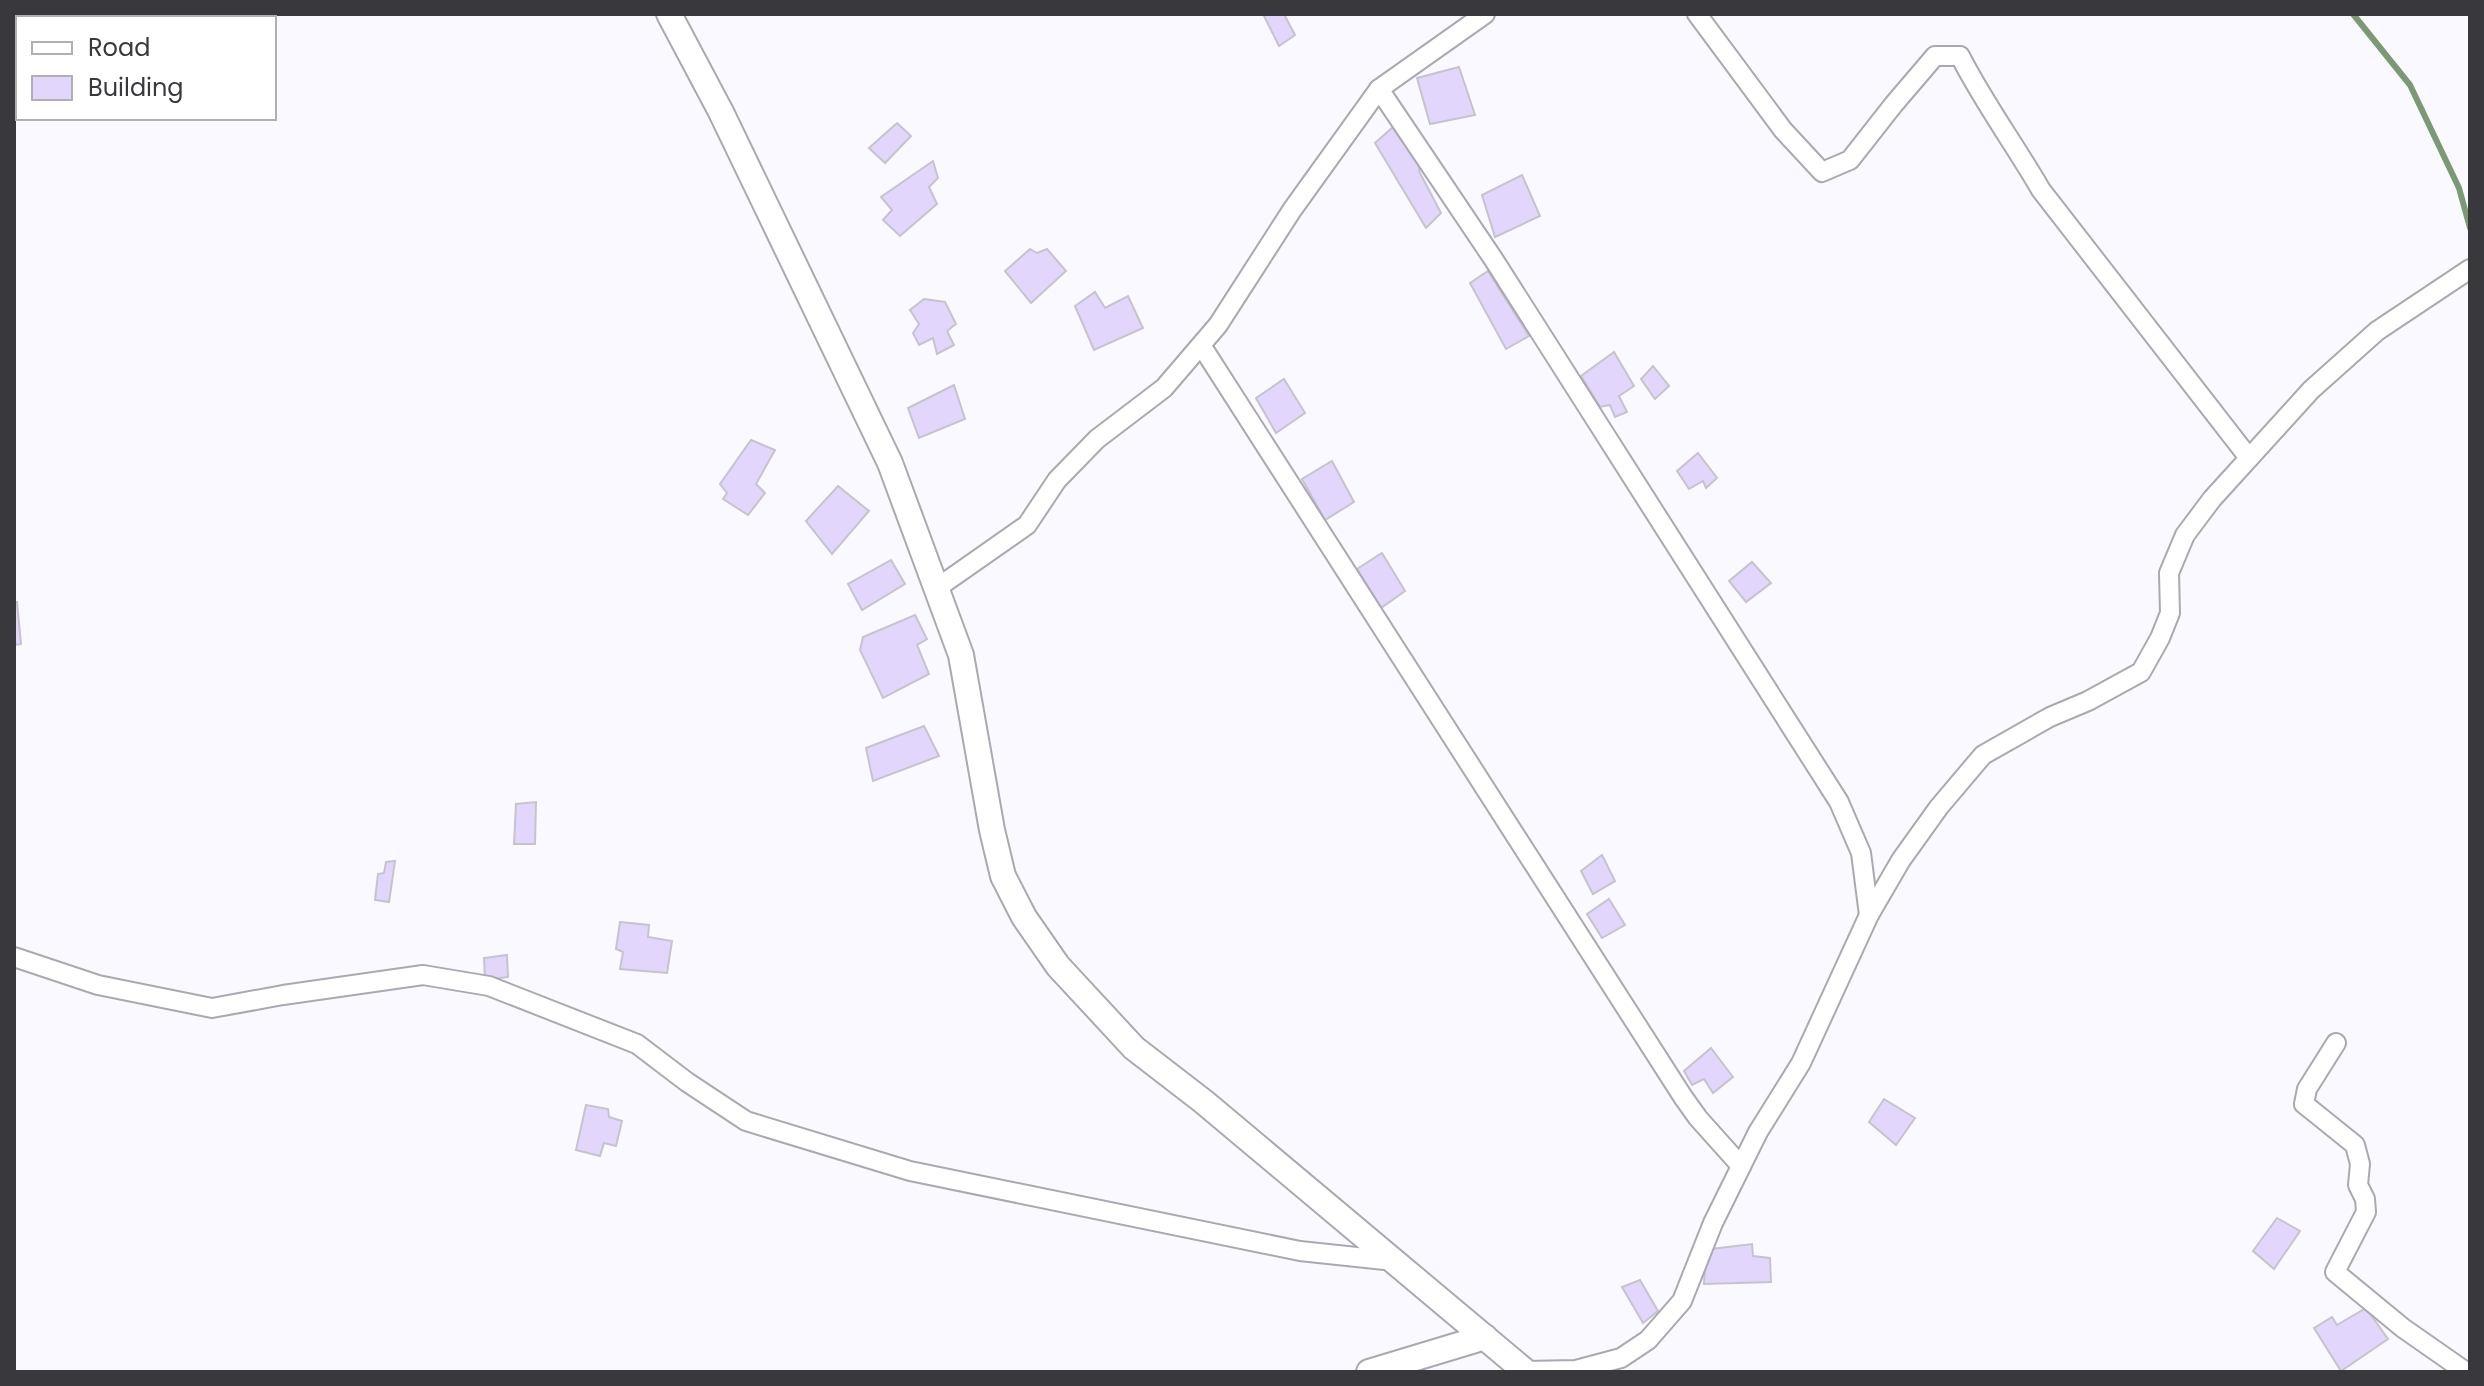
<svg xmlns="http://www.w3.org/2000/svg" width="2484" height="1386" viewBox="0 0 2484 1386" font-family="Poppins,sans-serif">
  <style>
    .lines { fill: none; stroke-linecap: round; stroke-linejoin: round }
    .stream { stroke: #7b9a73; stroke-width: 6 }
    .building { fill: #e2d6fd; stroke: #c6c3cd; stroke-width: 2 }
    .street-casing { stroke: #aba8b1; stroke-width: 22 }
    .secondary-casing { stroke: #aba8b1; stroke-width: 28 }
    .street { stroke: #fff; stroke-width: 18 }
    .secondary { stroke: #fff; stroke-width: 24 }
  </style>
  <rect width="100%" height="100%" fill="#faf9ff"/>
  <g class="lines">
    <!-- stream -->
    <polyline class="stream" points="2353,14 2410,85 2459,188 2470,228"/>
  </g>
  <!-- building -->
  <g class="building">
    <polygon points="1263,14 1284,14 1295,35 1279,46"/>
    <polygon points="1459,67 1475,115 1430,124 1417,78"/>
    <polygon points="897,123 911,136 885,163 869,148"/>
    <polygon points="1393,127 1420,164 1419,171 1441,213 1426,228 1375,143"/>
    <polygon points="933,161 938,178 929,187 937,204 900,236 883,220 892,210 881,197"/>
    <polygon points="1522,175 1540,216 1495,237 1482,195"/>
    <polygon points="1030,249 1037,253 1047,249 1066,271 1031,303 1005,271"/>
    <polygon points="1488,271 1529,336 1506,349 1470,283"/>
    <polygon points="1095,292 1105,308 1128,296 1143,328 1094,350 1075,306"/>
    <polygon points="924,299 945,302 956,324 947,331 954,345 937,354 933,338 919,345 913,333 919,324 910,310"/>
    <polygon points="1614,352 1634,386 1619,396 1627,412 1615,417 1610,405 1600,407 1581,376"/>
    <polygon points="1653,366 1669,386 1655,399 1641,379"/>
    <polygon points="1284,379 1305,413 1276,433 1256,398"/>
    <polygon points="954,385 965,419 919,438 908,408"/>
    <polygon points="751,440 775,450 756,484 765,493 748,515 723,499 727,493 720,484"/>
    <polygon points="1698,453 1717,478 1706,488 1703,481 1689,489 1677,471"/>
    <polygon points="1332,461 1354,502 1325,520 1302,479"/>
    <polygon points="838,486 869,511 832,554 806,521"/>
    <polygon points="1382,553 1405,591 1381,608 1357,569"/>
    <polygon points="891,560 905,584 862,610 848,584"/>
    <polygon points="1752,562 1771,583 1746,602 1729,581"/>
    <polygon points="14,602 17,602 21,644 14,645"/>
    <polygon points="915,615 927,639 917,645 929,674 883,698 860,650 863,637"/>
    <polygon points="924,726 939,756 873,781 866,748"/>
    <polygon points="536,802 535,844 514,844 516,804"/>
    <polygon points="1602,855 1615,881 1593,894 1581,871"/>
    <polygon points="395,861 389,902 375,900 378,874 384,873 386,862"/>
    <polygon points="1609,899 1625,925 1602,938 1587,914"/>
    <polygon points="620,922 649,925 648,937 672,941 667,973 620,969 623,952 616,949"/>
    <polygon points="507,955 508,977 485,980 484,958"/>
    <polygon points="1711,1048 1733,1077 1713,1093 1704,1079 1692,1085 1684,1071"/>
    <polygon points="1884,1099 1915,1118 1896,1145 1869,1122"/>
    <polygon points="586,1105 608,1109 609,1117 622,1121 616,1146 604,1143 600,1156 576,1150"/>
    <polygon points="2277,1218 2300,1231 2274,1269 2253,1251"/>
    <polygon points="1752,1244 1753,1256 1770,1258 1771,1282 1704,1284 1705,1265 1711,1249"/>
    <polygon points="1640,1280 1658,1311 1643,1323 1622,1287"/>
    <polygon points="2366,1308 2388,1339 2341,1371 2314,1328 2332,1317 2337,1325"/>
  </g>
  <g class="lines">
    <!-- street casing -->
    <g class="street-casing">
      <g id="street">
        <path d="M1697,14L1783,130L1822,172L1850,160L1894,104L1935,56H1960C1984,103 2015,145 2041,190L2249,458"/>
        <polyline points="1379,89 1494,260 1839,802 1861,853 1869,915"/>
        <polyline points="1201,345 1683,1097 1698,1118 1741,1166"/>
        <polyline points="937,588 1027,525 1057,480 1097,439 1164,388 1218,325 1292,210 1379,89 1485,14"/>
        <polyline points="14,957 98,985 212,1008 283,995 423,975 489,986 637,1044 687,1082 746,1121 910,1171 1300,1251 1394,1261"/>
        <polyline points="2336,1043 2307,1089 2304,1104 2355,1145 2360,1164 2358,1185 2365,1199 2366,1212 2335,1272 2403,1328 2466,1372"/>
        <polyline points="1525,1371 1576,1370 1621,1358 1648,1340 1682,1301 1713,1223 1758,1132 1801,1063 1869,915 1901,860 1939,807 1983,755 2050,717 2088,701 2141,672 2160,638 2170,613 2169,573 2185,535 2212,499 2311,390 2377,331 2470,269"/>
      </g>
    </g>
    <!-- secondary casing -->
    <g class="secondary-casing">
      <g id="secondary">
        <polyline points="669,14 721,112 890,463 961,655 992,830 1003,876 1024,917 1058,966 1134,1048 1204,1102 1526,1372"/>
        <polyline points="1369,1372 1485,1337"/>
      </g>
    </g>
    <!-- street -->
    <use href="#street" class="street"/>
    <!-- secondary -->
    <use href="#secondary" class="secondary"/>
  </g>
  <!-- border -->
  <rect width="2484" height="1386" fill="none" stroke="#39383c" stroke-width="32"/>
  <!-- legend -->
  <rect x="16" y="16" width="260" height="104" fill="#ffffff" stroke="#b0afb1" stroke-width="2"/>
  <rect x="32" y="42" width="40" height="12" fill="#ffffff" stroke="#b0afb1" stroke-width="2"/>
  <text x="88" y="56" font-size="24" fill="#39383c">Road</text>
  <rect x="32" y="76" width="40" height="24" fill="#e2d6fd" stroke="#b0afb1" stroke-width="2"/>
  <text x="88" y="96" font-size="24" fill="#39383c">Building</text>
</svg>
